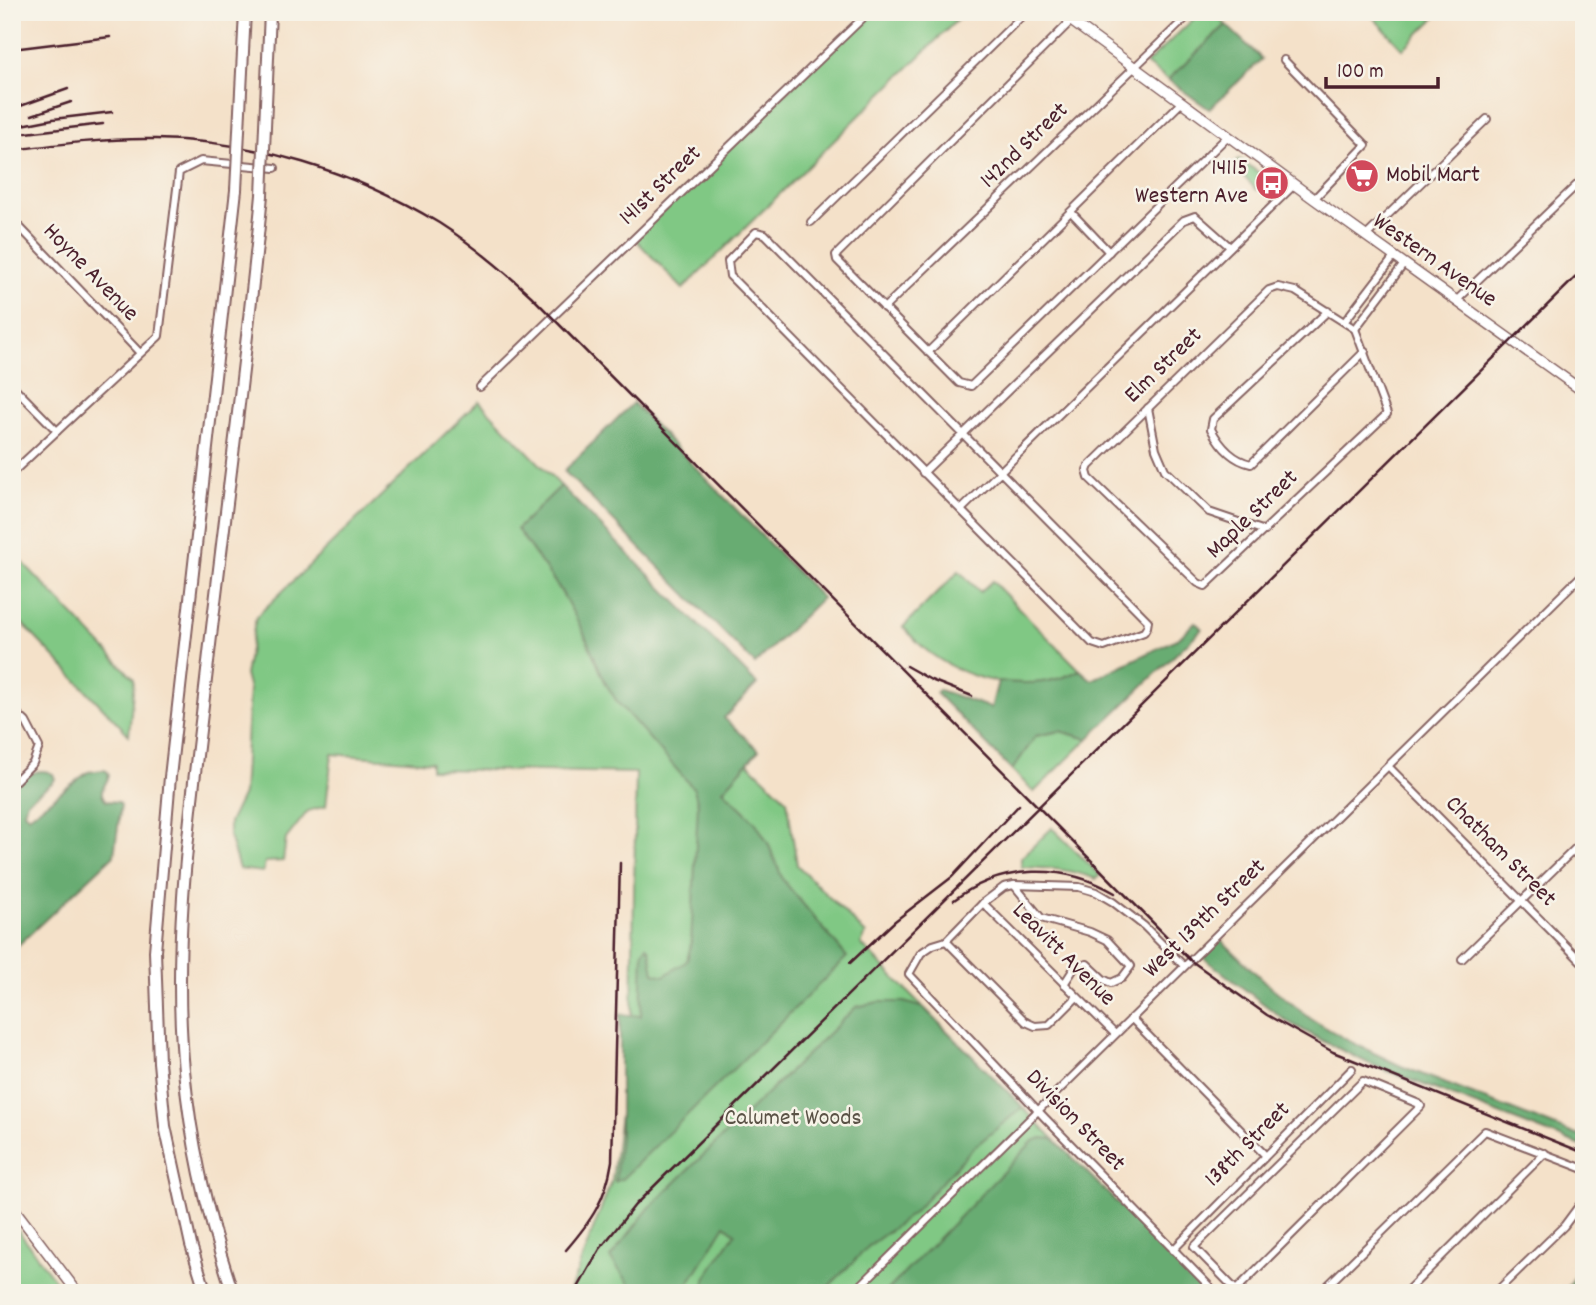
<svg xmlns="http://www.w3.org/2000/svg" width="1596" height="1305" viewBox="0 0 1596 1305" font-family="Dekko,sans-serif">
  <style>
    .green { fill: #80c884; stroke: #657458; stroke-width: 2 }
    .forest { fill: #68ac72; stroke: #59664e; stroke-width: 2 }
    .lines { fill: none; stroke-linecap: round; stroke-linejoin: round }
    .street-casing { stroke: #866362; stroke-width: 10 }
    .secondary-casing { stroke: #866362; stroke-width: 12 }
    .highway-casing { stroke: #866362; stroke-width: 14 }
    .street { stroke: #fff; stroke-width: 6 }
    .secondary { stroke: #fff; stroke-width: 9 }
    .highway { stroke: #fff; stroke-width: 10 }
    .rail { stroke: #4a1f2b; stroke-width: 2.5 }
    .highway-bridge-casing { stroke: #866362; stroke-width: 14; stroke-linecap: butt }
    .highway-bridge { stroke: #fff; stroke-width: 10 }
    .labels { text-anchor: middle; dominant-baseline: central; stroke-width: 5; stroke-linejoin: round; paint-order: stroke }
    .street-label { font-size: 24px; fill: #4a1f2b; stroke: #f7f3e8 }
    .poi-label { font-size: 24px; fill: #4a1f2b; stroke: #f7f3e8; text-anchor: end }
    .park-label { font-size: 24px; fill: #5a5246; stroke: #f7f3e8 }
  </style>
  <rect width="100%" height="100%" fill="#f7f3e8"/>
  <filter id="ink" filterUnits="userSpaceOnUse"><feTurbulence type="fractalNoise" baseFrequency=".0143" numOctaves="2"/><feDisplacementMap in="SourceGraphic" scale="14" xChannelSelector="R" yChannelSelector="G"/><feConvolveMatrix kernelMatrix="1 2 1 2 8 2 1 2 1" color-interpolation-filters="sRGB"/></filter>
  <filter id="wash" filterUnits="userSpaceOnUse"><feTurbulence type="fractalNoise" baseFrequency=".00686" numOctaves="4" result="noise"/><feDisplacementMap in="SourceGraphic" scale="28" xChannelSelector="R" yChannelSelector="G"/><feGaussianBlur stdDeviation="1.57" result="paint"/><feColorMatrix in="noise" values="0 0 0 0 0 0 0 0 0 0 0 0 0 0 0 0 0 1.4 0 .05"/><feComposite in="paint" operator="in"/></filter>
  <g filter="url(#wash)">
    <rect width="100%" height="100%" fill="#f4e1c9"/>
    <!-- green -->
    <g class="green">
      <polygon points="869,12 965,12 683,289 634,238"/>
      <polygon points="1201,12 1214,12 1226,25 1168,80 1146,64"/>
      <polygon points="1371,12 1441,12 1403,49 1370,14"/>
      <polygon points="1239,159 1268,179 1257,190 1233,166"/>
      <path d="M479,401L561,486L517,529C540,562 565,593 583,630C595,654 604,680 618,703L756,823L723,790L747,762L787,800L797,865L866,934L861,944L1206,1293H569L612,1180L632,1014L636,773L432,769V762L332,754L326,806L308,811L286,839L283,861L265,862L263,872L239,869L229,836V823L243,794L249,690L245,675L256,617Z"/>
      <polygon points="12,551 134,679 129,735 12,613"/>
      <path d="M959,571L980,592L992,581L1080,670C1034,695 972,684 930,653C920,646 912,636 903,627Z"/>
      <polygon points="1060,731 1088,739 1034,792 1012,770 1036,736"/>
      <path d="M1052,828L1100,875L1096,879C1071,869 1047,868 1021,867V858Z"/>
      <polygon points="12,1222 64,1293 12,1293"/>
    </g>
    <!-- forest -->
    <g class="forest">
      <polygon points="1226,25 1262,59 1209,109 1168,80"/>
      <polygon points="633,403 822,598 755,664 564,471"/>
      <polygon points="561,486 757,684 724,718 759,750 723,790 756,823 768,843 783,880 847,957 622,1179 615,1182 620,1137 620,1014 641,1016 643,952 647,946 650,950 654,973 664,976 687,961 691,944 698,804 694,789 618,703 606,684 582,629 560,589 517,529"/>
      <path d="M1195,622L1202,629L1088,739L1060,731L1036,736L1012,770L936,693L939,690L991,708L998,681C1028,685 1053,684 1080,670L1092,680L1179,638Z"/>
      <path d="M103,770L107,771L109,776C105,787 97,791 106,801L118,802L121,805L114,855L12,951V788C24,778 37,765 53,774L55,779L52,783L27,801L24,812L29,816L88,772Z"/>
      <polygon points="1219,938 1265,982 1311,1019 1351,1042 1401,1066 1584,1138 1584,1147 1370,1064 1325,1042 1286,1021 1201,956"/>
      <polygon points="878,1002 904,1002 924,1008 1023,1107 973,1148 913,1213 869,1246 822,1293 702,1293 706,1277 735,1233 725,1225 687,1286 676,1293 640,1293 632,1287 610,1258 650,1207 856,1007"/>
      <polygon points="1042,1138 1054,1139 1206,1293 885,1293 1033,1141"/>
      <polygon points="1584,1259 1584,1293 1565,1293"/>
    </g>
  </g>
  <g filter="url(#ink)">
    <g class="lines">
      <!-- street casing -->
      <g class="street-casing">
        <g id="street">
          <polyline points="1071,21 836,255 837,260 959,383 971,386 1228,136"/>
          <polyline points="1284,60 1366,145 1314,199"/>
          <polyline points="1071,212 1109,252"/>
          <polyline points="12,219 140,353"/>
          <polyline points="811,222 1026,12"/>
          <polygon points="756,232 765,234 1148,621 1147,627 1144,632 1104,647 1092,643 730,276 728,261"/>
          <polyline points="1366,236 1487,119"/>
          <polygon points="1278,287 1295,291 1355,329 1387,414 1205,586 1198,583 1089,478 1087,471 1089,466 1269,290"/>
          <polyline points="1456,301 1584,178"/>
          <polyline points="884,308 1192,12"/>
          <path d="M1328,311L1213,419L1211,429C1219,444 1232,460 1251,464L1365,351"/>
          <polyline points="1345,321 1394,257"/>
          <polyline points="1355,329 1404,264"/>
          <polyline points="928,352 1182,102"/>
          <polyline points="12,385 57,431"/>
          <polyline points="480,387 869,12"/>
          <polyline points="1148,408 1156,449 1165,470 1209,512 1265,531"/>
          <polyline points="12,473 159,336 179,172 201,161 275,168"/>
          <polyline points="923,473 1184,220 1195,216 1230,247"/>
          <polyline points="962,509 1294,185"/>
          <polyline points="12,709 26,722 39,747 33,763 12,784"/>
          <polyline points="1389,767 1584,964"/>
          <polyline points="1014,885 1041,918 1090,932 1107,940 1131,966 1122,978 1111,983 1103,979 1087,964 1075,967 1064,984"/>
          <polyline points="983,903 1115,1034"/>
          <polyline points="946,941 1026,1022 1035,1026 1049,1025 1077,997"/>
          <polyline points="1462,959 1584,840"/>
          <polyline points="1184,966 1144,926 1113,902 1096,892 1079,887 1014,885 1004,887 983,903 946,941 933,945 921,953 909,974 1045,1118 1216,1293"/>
          <polyline points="1131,1018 1265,1155"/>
          <polyline points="1173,1250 1352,1069"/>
          <polyline points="853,1293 1584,573"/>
          <polyline points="1233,1293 1236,1290 1421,1106 1419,1104 1363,1081 1194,1247 1236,1290"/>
          <polyline points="1320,1293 1485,1131 1584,1169"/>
          <polyline points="1405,1293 1545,1153"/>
          <polyline points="1495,1293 1564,1226 1584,1199"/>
        </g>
      </g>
      <!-- secondary casing -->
      <g class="secondary-casing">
        <g id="secondary">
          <polyline points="1059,12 1314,199 1584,392"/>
          <polyline points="12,1206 78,1293"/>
        </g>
      </g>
      <!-- highway casing -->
      <g class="highway-casing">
        <g id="highway">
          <polyline points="206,1293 191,1245 165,1126 159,1062 155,951 170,777 236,190"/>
          <path d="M233,1293C209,1222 191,1145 184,1070C171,938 192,802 207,671C225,512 247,354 262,195"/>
        </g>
      </g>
      <!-- street -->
      <use href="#street" class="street"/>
      <!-- secondary -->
      <use href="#secondary" class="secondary"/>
      <!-- highway -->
      <use href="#highway" class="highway"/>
      <!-- rail -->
      <g class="rail">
        <polyline points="12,49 110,37"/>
        <polyline points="12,109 68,89"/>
        <polyline points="32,115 71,102"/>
        <polyline points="12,127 53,119 112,112"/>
        <polyline points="26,133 103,124"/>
        <path d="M12,150C60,144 108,138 156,139C254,140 355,172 439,223C472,244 502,269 531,296L1190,960L1267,1015L1333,1052L1584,1153"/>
        <polyline points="906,666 931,680 972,696"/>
        <path d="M954,900C1001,864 1064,863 1115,893"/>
        <polyline points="850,963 895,921 952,877 1019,805"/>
        <path d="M566,1250C591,1221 606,1200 612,1161L620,863"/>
        <polyline points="575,1293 600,1249 635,1205 1584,269"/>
      </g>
      <!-- highway-bridge casing -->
      <g class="highway-bridge-casing">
        <g id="highway-bridge">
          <polyline points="236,190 245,12"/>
          <polyline points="262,195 270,12"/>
        </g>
      </g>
      <!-- highway-bridge -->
      <use href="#highway-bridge" class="highway-bridge"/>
    </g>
  </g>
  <!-- icons -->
  <defs>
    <g id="supermarket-disc" transform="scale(1.75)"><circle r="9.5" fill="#d1495b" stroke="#f7f3e8"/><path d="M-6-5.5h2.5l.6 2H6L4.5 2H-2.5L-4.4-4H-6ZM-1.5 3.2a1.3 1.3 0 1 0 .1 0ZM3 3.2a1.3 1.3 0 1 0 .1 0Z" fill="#fff"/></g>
    <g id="bus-disc" transform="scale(1.75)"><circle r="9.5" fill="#d1495b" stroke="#f7f3e8"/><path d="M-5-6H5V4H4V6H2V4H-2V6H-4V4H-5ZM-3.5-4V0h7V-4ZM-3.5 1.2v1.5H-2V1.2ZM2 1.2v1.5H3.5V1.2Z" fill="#fff"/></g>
  </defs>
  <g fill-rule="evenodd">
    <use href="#supermarket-disc" x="1362" y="176"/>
    <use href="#bus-disc" x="1272" y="183"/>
  </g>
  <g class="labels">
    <!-- street labels -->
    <g class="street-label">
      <text transform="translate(1025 146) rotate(-44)">142nd Street</text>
      <text transform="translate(661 186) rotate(-44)">141st Street</text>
      <text transform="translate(1434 261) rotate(35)">Western Avenue</text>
      <text transform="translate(90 273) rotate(46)">Hoyne Avenue</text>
      <text transform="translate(1164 366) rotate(-44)">Elm Street</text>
      <text transform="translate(1253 515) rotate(-44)">Maple Street</text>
      <text transform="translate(1500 852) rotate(45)">Chatham Street</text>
      <text transform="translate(1205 919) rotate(-44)">West 139th Street</text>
      <text transform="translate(1063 955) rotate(45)">Leavitt Avenue</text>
      <text transform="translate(1075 1121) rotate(46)">Division Street</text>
      <text transform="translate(1248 1145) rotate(-45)">138th Street</text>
    </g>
    <!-- poi labels -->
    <g class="poi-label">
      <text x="1248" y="169">14115<tspan x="1248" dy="28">Western Ave</tspan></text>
      <text x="1386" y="176" text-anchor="start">Mobil Mart</text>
    </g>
    <!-- park labels -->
    <g class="park-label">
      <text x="793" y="1119">Calumet Woods</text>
    </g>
  </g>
  <!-- margin -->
  <rect width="1596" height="1305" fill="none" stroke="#f7f3e8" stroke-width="42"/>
  <!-- scale -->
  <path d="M1326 77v10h112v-10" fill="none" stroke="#4a1f2b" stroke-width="3.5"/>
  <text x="1337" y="77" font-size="21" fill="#4a1f2b" stroke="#f7f3e8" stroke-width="5" paint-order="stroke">100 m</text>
</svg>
